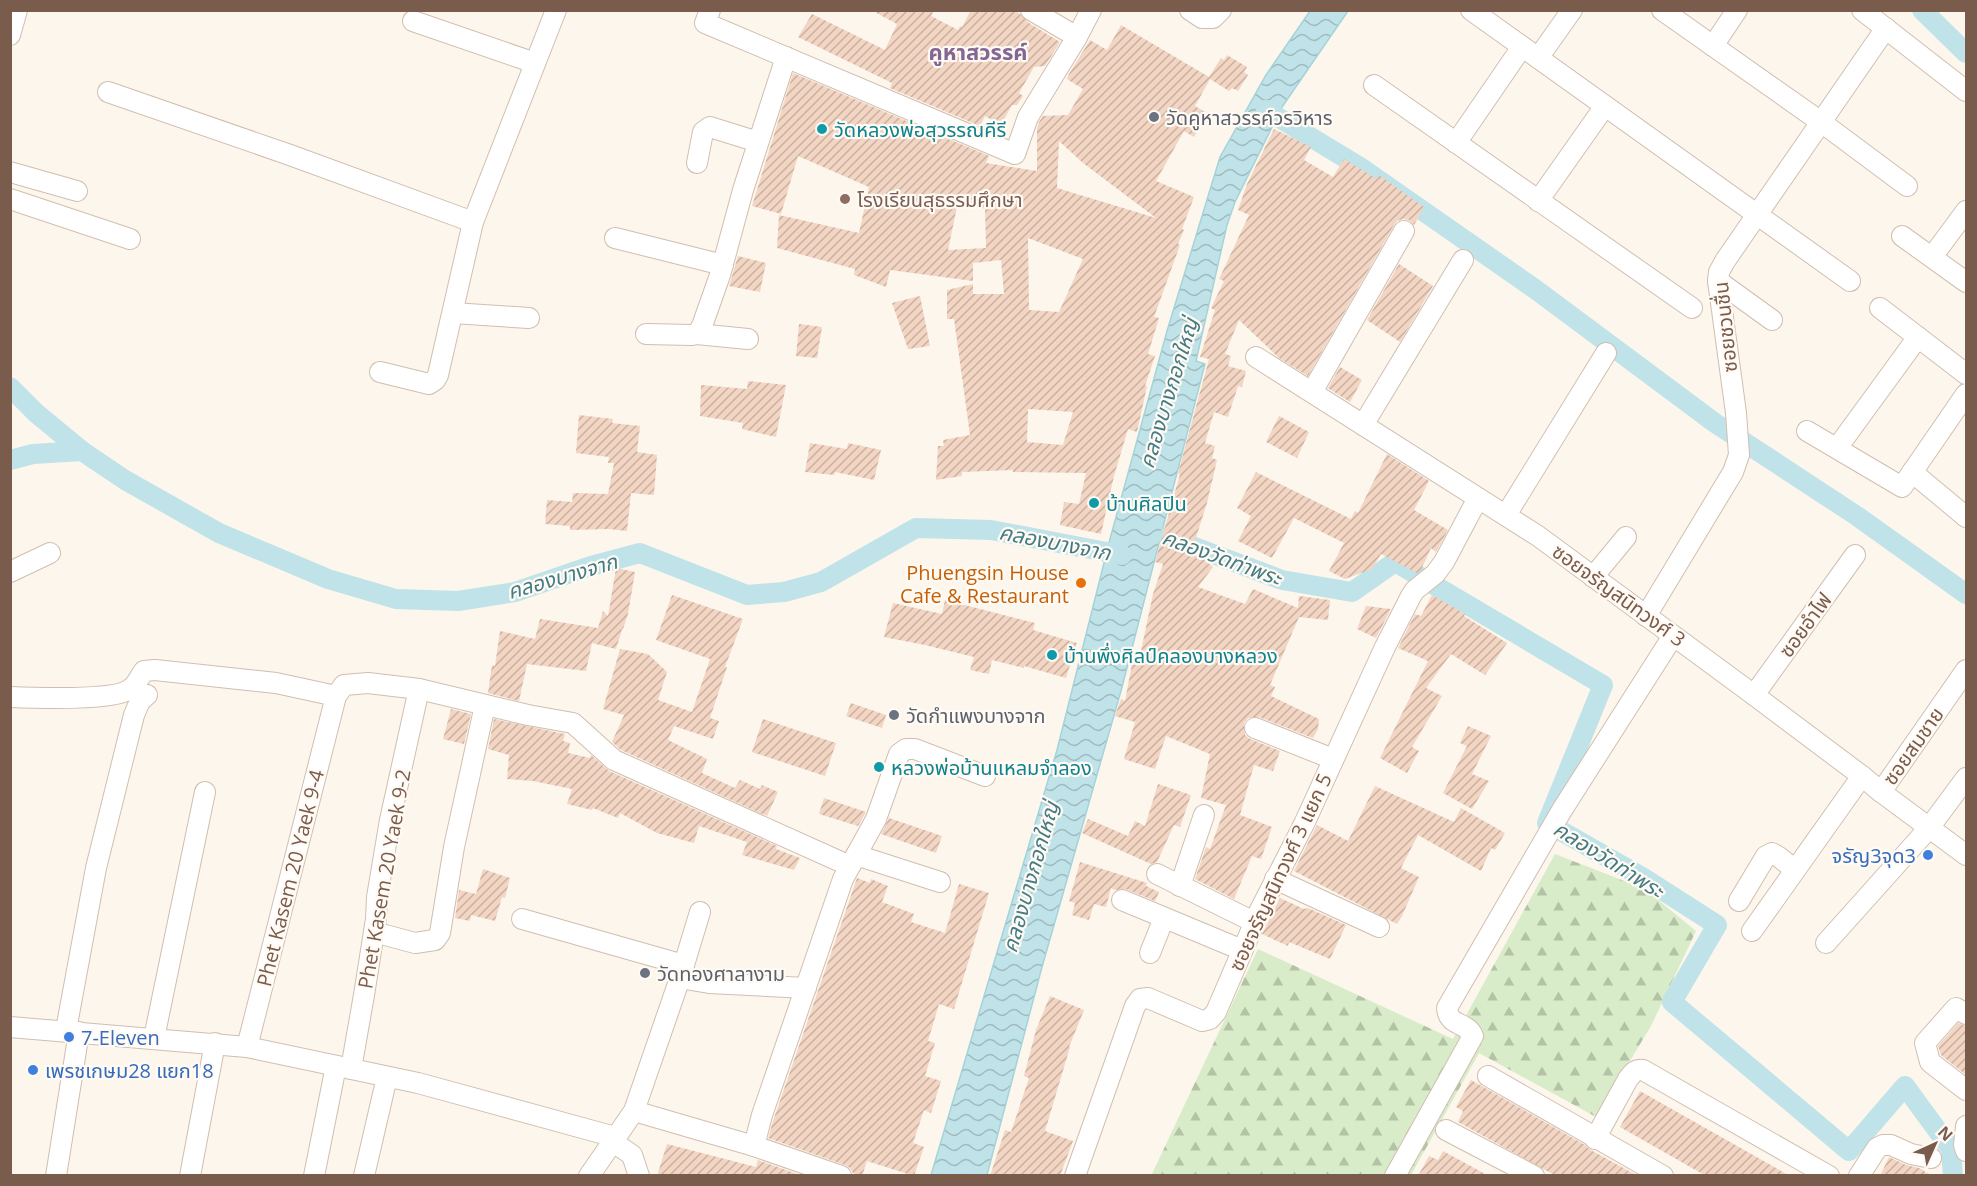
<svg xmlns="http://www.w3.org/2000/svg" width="1977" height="1186" viewBox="0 0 1977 1186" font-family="'Open Sans','Noto Sans Thai',sans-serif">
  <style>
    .forest { fill: url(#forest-firs) }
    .water { fill: url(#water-waves); stroke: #a5d3da; stroke-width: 1.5 }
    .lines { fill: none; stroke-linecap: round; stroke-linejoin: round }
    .canal { stroke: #bfe3e8; stroke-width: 20 }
    .building { fill: url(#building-hatch); fill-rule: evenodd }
    .minor-casing { stroke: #d1beb0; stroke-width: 22 }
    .minor { stroke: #fff; stroke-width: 20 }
    .worship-dot { fill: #6b7280; stroke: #fffaf3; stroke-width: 2 }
    .culture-dot { fill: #0f9aa8; stroke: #fffaf3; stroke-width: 2 }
    .education-dot { fill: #8d6e63; stroke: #fffaf3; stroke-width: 2 }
    .food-dot { fill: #e8710a; stroke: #fffaf3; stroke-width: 2 }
    .shop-dot { fill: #3f7fe0; stroke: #fffaf3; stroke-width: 2 }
    .labels { text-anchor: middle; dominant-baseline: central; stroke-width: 4.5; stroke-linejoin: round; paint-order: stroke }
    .worship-label { font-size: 20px; fill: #5b616d; stroke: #fffaf3; text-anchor: start }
    .culture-label { font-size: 20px; fill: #0d838f; stroke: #fffaf3; text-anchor: start }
    .education-label { font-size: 20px; fill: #785e54; stroke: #fffaf3; text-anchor: start }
    .street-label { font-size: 20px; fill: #7a5c4d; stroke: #fffaf3 }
    .food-label { font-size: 20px; fill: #c56008; stroke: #fffaf3; text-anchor: end }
    .shop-label { font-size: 20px; fill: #366cbe; stroke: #fffaf3; text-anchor: start }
    .water-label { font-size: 21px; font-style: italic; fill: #437c86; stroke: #fffaf3 }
    .quarter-label { font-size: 22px; font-weight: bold; fill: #846695; stroke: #fffaf3 }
  </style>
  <defs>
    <pattern id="forest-firs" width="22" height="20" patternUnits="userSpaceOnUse" patternTransform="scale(1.5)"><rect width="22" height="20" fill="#d8ecc9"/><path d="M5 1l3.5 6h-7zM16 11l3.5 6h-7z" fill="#b4c2a5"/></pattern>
    <pattern id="water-waves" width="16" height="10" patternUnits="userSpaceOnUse" patternTransform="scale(1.5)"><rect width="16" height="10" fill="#bfe3e8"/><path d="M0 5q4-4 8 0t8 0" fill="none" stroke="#a0bbbe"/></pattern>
    <pattern id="building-hatch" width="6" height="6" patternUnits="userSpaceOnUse" patternTransform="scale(1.5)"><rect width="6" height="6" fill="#f3d5c3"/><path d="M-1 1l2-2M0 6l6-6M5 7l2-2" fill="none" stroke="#cab0a1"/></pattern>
  </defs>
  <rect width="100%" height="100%" fill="#fdf6ec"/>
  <!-- forest -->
  <polygon class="forest" points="1555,854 1645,889 1696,931 1651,1026 1596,1117 1479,1053 1411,1175 1151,1176 1258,949 1453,1039"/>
  <!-- water -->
  <polygon class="water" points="1310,11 1348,11 1282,107 1235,202 1227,225 1196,361 1205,364 1121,691 1042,967 987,1175 931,1175 1057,750 1110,539 1167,331 1220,157 1266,75"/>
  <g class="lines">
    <!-- canal -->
    <g class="canal">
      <polyline points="1922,10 1966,53"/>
      <polyline points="1266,110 1360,167 1535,289 1715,423 1857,516 1966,594"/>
      <polyline points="10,387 36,413 82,451"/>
      <polyline points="10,460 33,454 82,451 125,480 219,533 328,579 396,599 458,601 515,592 591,566 640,553 747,595 784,592 821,582 916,528 991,530 1122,555"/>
      <polyline points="1168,537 1282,580 1352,592 1395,562 1603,685 1547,823 1642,877 1717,925 1672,1002 1849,1151 1905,1086 1951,1149 1953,1176"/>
    </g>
  </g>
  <!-- building -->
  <g class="building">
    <polygon points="871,10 934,10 931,16 958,30 960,26 962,27 971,10 1014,10 1020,14 1029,23 1060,42 1045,66 1034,67 1019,93 1023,96 1017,105 1012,105 1001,125 985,116 980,126 890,88 892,83 798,37 812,14 885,50 897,24"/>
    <path d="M1121,25L1209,77L1221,58L1224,60L1227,55L1247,67L1244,72L1248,75L1238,91L1232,88L1229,91L1210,79L1195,106L1207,113L1194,137L1184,131L1156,181L1194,197L1182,229L1184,230L1178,244L1180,245L1154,317L1159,318L1148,354L1155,356L1145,386H1147L1137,432L1128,429L1114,476L1101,534L1060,525L1064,502L1079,504L1086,473L1013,472V470L962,472V476L936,480L938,446H944L943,440L970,435L954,319H947V290L973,284V294H1004L1001,260L973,263V281L890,270L886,287L854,275L855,269L777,248L779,215L859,233L869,187L798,156L781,214L752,206L793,73L989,156L986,163L1037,171V129L1039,122L1043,116L1068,115L1083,89L1067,79L1069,74L1090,40L1107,50ZM1059,141L1083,163L1156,218L1057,188ZM958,202L985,209L986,248L948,250ZM1028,238L1083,259L1059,312L1029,310ZM1028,409L1073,412L1063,445L1027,442Z"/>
    <polygon points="1274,129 1311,147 1304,160 1333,177 1344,159 1377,179 1379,175 1424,207 1414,225 1409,220 1403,219 1397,221 1394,225 1308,376 1279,358 1239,320 1225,354 1231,356 1228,366 1246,371 1242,387 1238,386 1228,417 1214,412 1205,443 1215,446 1212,458 1217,460 1207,503 1192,550 1213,567 1198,587 1245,604 1253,589 1298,608 1299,596 1330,600 1328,620 1299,617 1270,685 1275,687 1271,696 1319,719 1318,729 1313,738 1259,717 1248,718 1244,724 1245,735 1250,739 1280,751 1273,771 1254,765 1240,815 1272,827 1261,859 1252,856 1234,899 1195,879 1206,847 1210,849 1226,805 1201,798 1210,754 1166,736 1155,769 1124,759 1135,722 1115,716 1121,699 1125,701 1132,664 1138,665 1153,594 1163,564 1155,562 1180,474 1178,473 1209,359 1200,357 1215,310 1211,308 1224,281 1219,279 1249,215 1238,210 1247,184"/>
    <polygon points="738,256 766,263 760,292 729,286"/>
    <polygon points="1399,264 1433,286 1400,342 1367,320"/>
    <polygon points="920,296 930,346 908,349 892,303"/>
    <polygon points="799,324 822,327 817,358 796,356"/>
    <polygon points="1340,367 1362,380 1350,402 1328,388"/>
    <polygon points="748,381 786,385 776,437 742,429 743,423 700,416 701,385 747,389"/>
    <polygon points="579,415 613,419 612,423 640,426 637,452 657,455 654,495 631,493 627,531 609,529 570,530 570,526 545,524 547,500 572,502 573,493 608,494 614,463 608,463 609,457 576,453"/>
    <polygon points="1279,416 1309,432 1297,458 1266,442"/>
    <polygon points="810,443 847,449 848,443 881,450 874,480 835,472 834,475 805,472"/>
    <polygon points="1387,454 1429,481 1414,510 1448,530 1436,552 1431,548 1421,570 1417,573 1381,554 1372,569 1345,579 1329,571 1344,543 1294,518 1272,558 1238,541 1251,516 1237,508 1256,472 1351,519 1355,511 1358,513"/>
    <polygon points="616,568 635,572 628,614 623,629 621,628 622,630 616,649 592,643 586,671 527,664 519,701 488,693 492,665 495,666 500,631 535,639 540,619 598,628 603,611 608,616"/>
    <polygon points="672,595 743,619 725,667 727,667 710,718 719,721 713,739 674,726 668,740 707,759 702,773 735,788 740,780 760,789 762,785 778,792 767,816 621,750 612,742 624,715 603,709 620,649 648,654 667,672 658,700 692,712 710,659 656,640"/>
    <polygon points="1432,595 1465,614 1464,616 1507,643 1485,675 1451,654 1426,688 1442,696 1412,747 1419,751 1407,773 1380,758 1428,661 1398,648 1415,614 1421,616"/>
    <polygon points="945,600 1035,623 1033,630 1077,643 1066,678 1024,666 1024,668 992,660 989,674 970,670 974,657 925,645 884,637 893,603 942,614"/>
    <polygon points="1366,606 1391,609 1376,638 1357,629"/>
    <polygon points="851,703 886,715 882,728 846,716"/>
    <polygon points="451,709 471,714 464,744 443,739"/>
    <polygon points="494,719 565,734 563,741 570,743 568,753 590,758 591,755 609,771 777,846 776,849 800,858 794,870 742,855 747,842 699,826 694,843 657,833 620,813 618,818 593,808 592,810 567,804 572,789 533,781 507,779 509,755 488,749"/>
    <polygon points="763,719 836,743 825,776 752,752"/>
    <polygon points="1468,726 1491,736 1472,774 1489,781 1472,809 1443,793 1467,746 1460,743"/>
    <polygon points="1158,784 1191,795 1180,827 1174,825 1157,862 1151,864 1082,833 1088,819 1128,836 1135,821 1145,826"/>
    <polygon points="1375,786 1454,822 1461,808 1505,833 1495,850 1491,848 1481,871 1418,835 1401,868 1419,877 1402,916 1397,924 1294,871 1317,825 1348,841"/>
    <polygon points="824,798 866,812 858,826 819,814"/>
    <polygon points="889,818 942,836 936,853 881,834"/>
    <polygon points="1080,862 1147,883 1146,886 1159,892 1155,901 1126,889 1115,890 1111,888 1106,907 1094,904 1089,920 1072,915 1075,903 1069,901"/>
    <polygon points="483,869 510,878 505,898 502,897 495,921 471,915 470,921 455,918 459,890 476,894"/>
    <polygon points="857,878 870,883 871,879 888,886 882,902 914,914 911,922 945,933 959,884 989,893 954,1009 939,1004 928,1041 935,1043 925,1076 941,1081 931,1113 924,1110 913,1143 924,1147 914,1176 867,1161 862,1176 860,1176 853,1173 850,1168 845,1165 768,1138 774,1118"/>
    <polygon points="1280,898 1304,909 1308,908 1346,925 1330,959 1289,942 1288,946 1262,934"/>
    <polygon points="1050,996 1084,1010 1069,1047 1070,1047 1045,1131 1073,1141 1060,1176 990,1176 1005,1130 1011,1132 1029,1078 1024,1076 1036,1030"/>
    <polygon points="1958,1023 1966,1026 1966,1075 1941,1055 1938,1046"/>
    <polygon points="1471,1080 1585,1145 1589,1149 1638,1176 1556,1176 1458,1122 1463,1111 1456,1107"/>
    <polygon points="1640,1091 1790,1176 1706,1176 1620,1127"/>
    <polygon points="667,1144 756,1167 758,1160 803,1176 657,1176"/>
    <polygon points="1443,1151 1489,1176 1418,1176 1429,1156 1438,1160"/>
    <polygon points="1889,1157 1906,1165 1919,1168 1933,1176 1880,1176"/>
  </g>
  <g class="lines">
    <!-- minor casing -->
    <g class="minor-casing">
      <g id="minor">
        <polyline points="710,10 705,23 1015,154 1028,117 1077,37 1091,10"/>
        <polyline points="1031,10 1077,37"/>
        <polyline points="1190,10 1202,18 1213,18 1221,10"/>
        <polyline points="1471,10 1850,281"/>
        <polyline points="1662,10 1821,122 1907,186"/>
        <polyline points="1862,10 1966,91"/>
        <polyline points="413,21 535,63"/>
        <polyline points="10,35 17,10"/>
        <polyline points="1713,46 1737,10"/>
        <polyline points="1538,58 1572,10"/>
        <polyline points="1374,85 1692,308"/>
        <polyline points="108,92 290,155 473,222"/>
        <polyline points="1456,143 1522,47"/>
        <polyline points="697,163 703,132 710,127 758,142"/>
        <polyline points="10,172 77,191"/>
        <polyline points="10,199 130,239"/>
        <polyline points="1538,201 1605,106"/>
        <polyline points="1902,236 1966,282"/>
        <polyline points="615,238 723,265"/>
        <polyline points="1932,257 1966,211"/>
        <polyline points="1718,281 1772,320"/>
        <polyline points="1880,308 1966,374"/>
        <polyline points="453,313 529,318"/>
        <polyline points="646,334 692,335 697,334 702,326 720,275 743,190 786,57"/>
        <polyline points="697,334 748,339"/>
        <polyline points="1256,357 1538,536 1754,695 1862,776 1881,792 1966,855"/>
        <polyline points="380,372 429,384 435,380 438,375 473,222 556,10"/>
        <polyline points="1312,392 1404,231"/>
        <polyline points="1363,425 1463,260"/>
        <polyline points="1807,431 1902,487 1966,394"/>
        <polyline points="1837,448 1918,337"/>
        <polyline points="1912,472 1966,517"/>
        <polyline points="1506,515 1606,353"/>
        <polyline points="10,572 50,553"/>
        <polyline points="1593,577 1626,537"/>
        <polyline points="1646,616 1733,472 1739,455 1736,413 1718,281 1719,272 1725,261 1886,28"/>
        <polyline points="1754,695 1855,555"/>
        <path d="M10,697C33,698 115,701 130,689C137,685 139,677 144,671L155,670L276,683L336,696"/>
        <polyline points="1255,728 1333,759"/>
        <polyline points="1881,792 1966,670"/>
        <polyline points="856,855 940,882"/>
        <polyline points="1157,874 1254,922"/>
        <polyline points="1275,879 1379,927"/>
        <polyline points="1180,886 1204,815"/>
        <polyline points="1122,900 1242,950"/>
        <polyline points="1739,901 1766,856 1772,853 1779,857 1795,870"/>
        <polyline points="522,919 684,965"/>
        <polyline points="1752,931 1862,776"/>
        <polyline points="374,932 415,943 435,940 440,933 454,847 485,705"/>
        <polyline points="1826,943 1929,828 1966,778"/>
        <polyline points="1150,953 1164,918"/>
        <polyline points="680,978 709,983 806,988"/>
        <polyline points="1966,1014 1956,1008 1925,1043 1930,1062 1966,1090"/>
        <polyline points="10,1027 247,1047 418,1083 615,1137"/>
        <polyline points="66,1030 96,868 134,715 140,701 147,695"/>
        <polyline points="154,1038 205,792"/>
        <polyline points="247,1047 336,696 344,685 368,683 419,689 528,715 573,723 614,760 850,866"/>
        <polyline points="351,1069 364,995 376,919 377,897 390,820 419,689"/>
        <polyline points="1488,1076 1663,1176"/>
        <polyline points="634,1111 680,978 700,912"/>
        <polyline points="1966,1126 1964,1145 1966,1151"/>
        <polyline points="1446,1130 1534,1176"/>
        <path d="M1595,1139L1628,1079C1633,1073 1635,1069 1643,1070L1829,1176"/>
        <polyline points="613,1142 632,1155 639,1176"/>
        <polyline points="754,1146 841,1176"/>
        <polyline points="56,1176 79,1032"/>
        <polyline points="190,1176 215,1043"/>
        <polyline points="314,1176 336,1066"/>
        <polyline points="364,1176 387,1077"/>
        <polyline points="589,1176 634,1111 754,1146 762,1115 843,879 876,819 899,754 906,749 915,749 985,776"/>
        <polyline points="1075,1176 1135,1006 1140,999 1148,998 1202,1021 1210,1019 1216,1012 1259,912 1304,824 1385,647 1411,596 1415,590 1435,574 1444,562 1478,498"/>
        <path d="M1395,1176L1473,1036C1467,1021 1448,1027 1447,1008L1562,810L1673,636"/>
        <polyline points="1859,1176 1877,1148 1883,1145 1891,1145 1911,1154 1931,1158"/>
      </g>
    </g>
    <!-- minor -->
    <use href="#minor" class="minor"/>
  </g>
  <!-- markers -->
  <g class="worship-dot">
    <circle cx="1154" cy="117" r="6"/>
    <circle cx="894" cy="715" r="6"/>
    <circle cx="645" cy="973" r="6"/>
  </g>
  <g class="culture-dot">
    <circle cx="822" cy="129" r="6"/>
    <circle cx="1094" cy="503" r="6"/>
    <circle cx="1052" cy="655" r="6"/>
    <circle cx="879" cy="767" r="6"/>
  </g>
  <circle class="education-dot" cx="845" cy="199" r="6"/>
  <circle class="food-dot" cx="1081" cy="583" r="6"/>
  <g class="shop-dot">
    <circle cx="1928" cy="855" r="6"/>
    <circle cx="69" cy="1037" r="6"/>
    <circle cx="33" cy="1070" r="6"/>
  </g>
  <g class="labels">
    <!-- worship labels -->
    <g class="worship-label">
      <text x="1166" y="117">วัดคูหาสวรรค์วรวิหาร</text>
      <text x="906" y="715">วัดกำแพงบางจาก</text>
      <text x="657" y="973">วัดทองศาลางาม</text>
    </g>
    <!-- culture labels -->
    <g class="culture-label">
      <text x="834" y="129">วัดหลวงพ่อสุวรรณคีรี</text>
      <text x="1106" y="503">บ้านศิลปิน</text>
      <text x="1064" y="655">บ้านพึ่งศิลป์คลองบางหลวง</text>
      <text x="891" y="767">หลวงพ่อบ้านแหลมจำลอง</text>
    </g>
    <!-- education labels -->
    <g class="education-label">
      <text x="857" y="199">โรงเรียนสุธรรมศึกษา</text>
    </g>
    <!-- street labels -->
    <g class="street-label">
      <text transform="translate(1725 327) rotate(-96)">ซอยชวนชื่น</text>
      <text transform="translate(1619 595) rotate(36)">ซอยจรัญสนิทวงศ์ 3</text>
      <text transform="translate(1805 625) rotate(-54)">ซอยอำไฟ</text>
      <text transform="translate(1913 746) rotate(-55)">ซอยสมชาย</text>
      <text transform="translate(1280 872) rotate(-65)">ซอยจรัญสนิทวงศ์ 3 แยก 5</text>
      <text transform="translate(290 878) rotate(-76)">Phet Kasem 20 Yaek 9-4</text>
      <text transform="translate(384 879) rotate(-80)">Phet Kasem 20 Yaek 9-2</text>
    </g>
    <!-- food labels -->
    <g class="food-label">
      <text x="1069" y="572">Phuengsin House<tspan x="1069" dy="23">Cafe &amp; Restaurant</tspan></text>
    </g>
    <!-- shop labels -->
    <g class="shop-label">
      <text x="1916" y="855" text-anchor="end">จรัญ3จุด3</text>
      <text x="81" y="1037">7-Eleven</text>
      <text x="45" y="1070">เพรชเกษม28 แยก18</text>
    </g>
    <!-- water labels -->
    <g class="water-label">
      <text transform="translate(1168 393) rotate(-73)">คลองบางกอกใหญ่</text>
      <text transform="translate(1055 542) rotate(11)">คลองบางจาก</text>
      <text transform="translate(1222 557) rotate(20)">คลองวัดท่าพระ</text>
      <text transform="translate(562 576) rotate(-16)">คลองบางจาก</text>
      <text transform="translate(1609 859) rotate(32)">คลองวัดท่าพระ</text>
      <text transform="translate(1030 877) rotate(-74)">คลองบางกอกใหญ่</text>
    </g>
    <!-- quarter labels -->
    <g class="quarter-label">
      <text x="978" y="51">คูหาสวรรค์</text>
    </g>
  </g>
  <!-- border -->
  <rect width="1977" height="1186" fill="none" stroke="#7a5c4d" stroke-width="24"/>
  <!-- north arrow -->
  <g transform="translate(1935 1144) rotate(45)" stroke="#fffaf3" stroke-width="4.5" paint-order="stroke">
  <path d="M0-4.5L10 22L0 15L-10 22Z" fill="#7a5c4d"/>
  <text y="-9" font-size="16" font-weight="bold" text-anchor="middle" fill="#7a5c4d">N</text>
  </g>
</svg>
